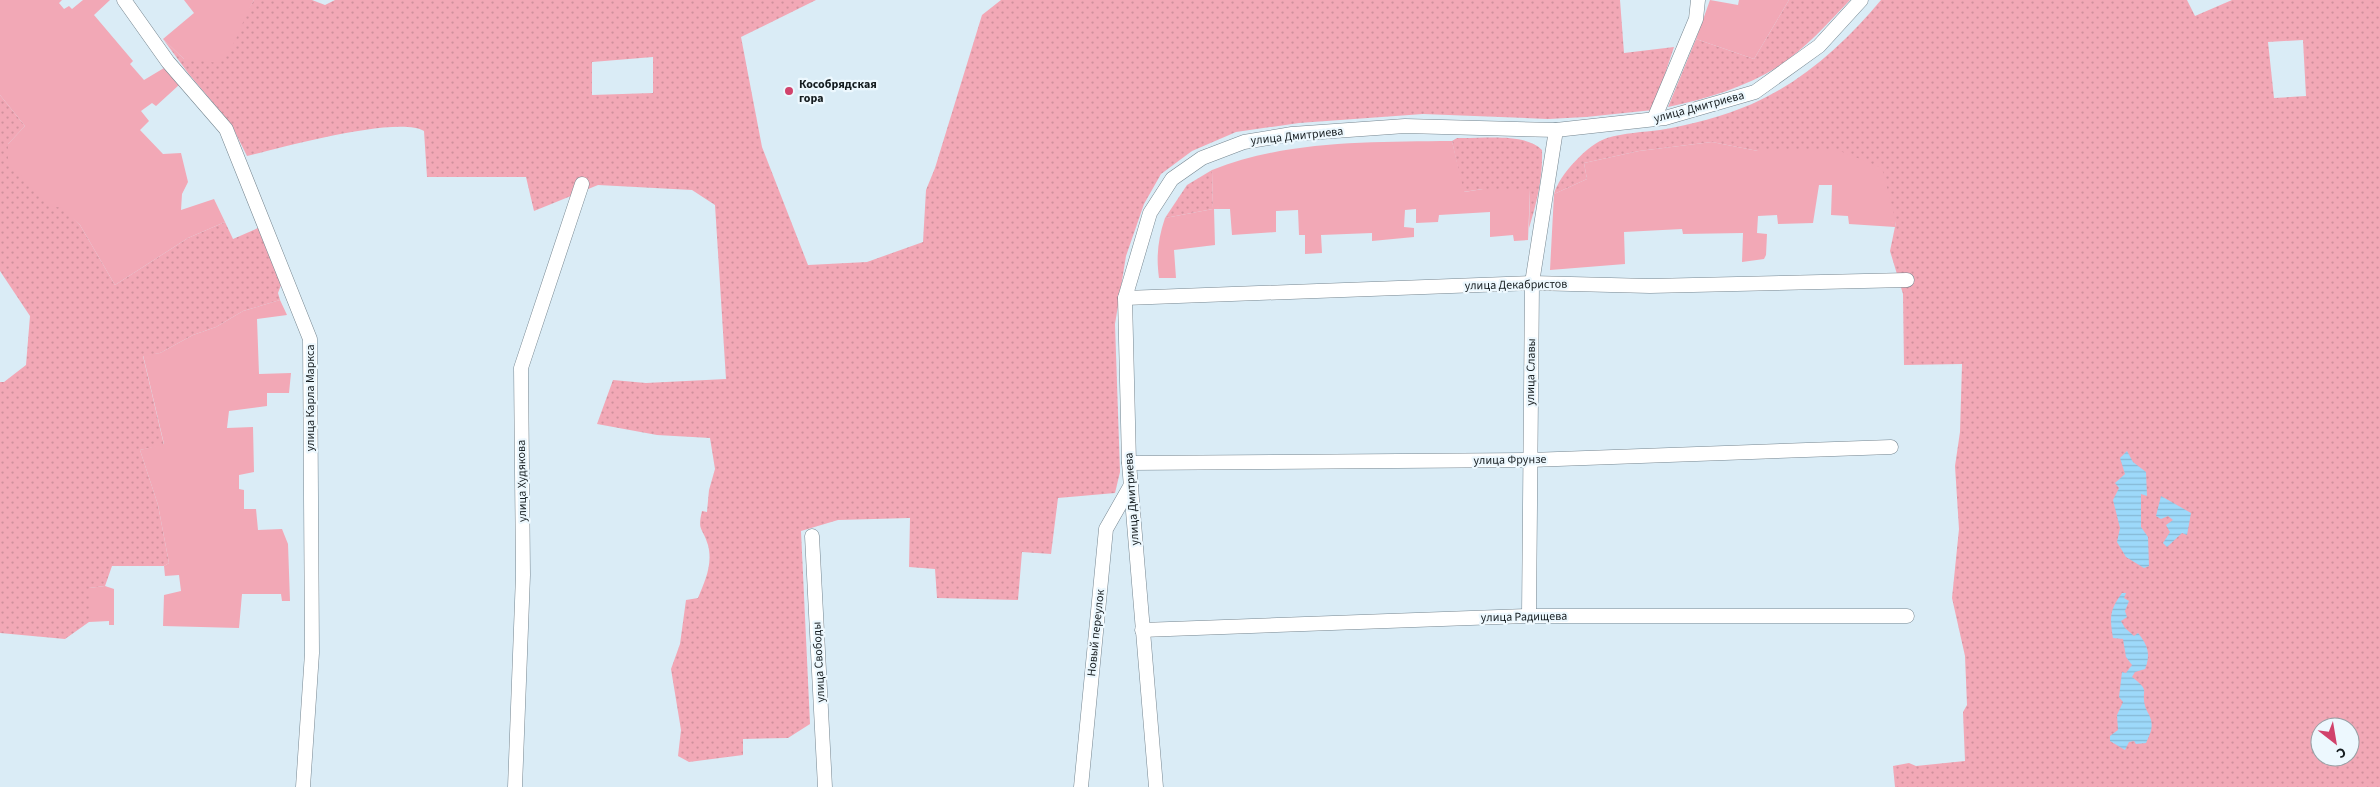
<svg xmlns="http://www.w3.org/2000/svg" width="2380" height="787" viewBox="0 0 2380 787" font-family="'Source Sans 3',sans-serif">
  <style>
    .grass { fill: url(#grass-dots); fill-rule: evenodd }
    .garden { fill: #f2a8b6 }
    .water { fill: url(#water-rules) }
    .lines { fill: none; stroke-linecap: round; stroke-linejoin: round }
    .minor-casing { stroke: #768690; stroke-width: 15 }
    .minor { stroke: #fff; stroke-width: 14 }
    .poi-dot { fill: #d1426b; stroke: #edf8fe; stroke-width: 2 }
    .labels { text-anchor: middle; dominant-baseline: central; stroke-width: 4.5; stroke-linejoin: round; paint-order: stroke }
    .poi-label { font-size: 12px; font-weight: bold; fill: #161d20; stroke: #edf8fe; text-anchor: start }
    .street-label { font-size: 12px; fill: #161d20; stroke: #edf8fe }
  </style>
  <defs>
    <pattern id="grass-dots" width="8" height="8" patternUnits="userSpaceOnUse" patternTransform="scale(1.25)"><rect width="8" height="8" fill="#f2a8b6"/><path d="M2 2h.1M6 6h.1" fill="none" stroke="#cf909c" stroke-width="1.8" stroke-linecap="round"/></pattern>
    <pattern id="water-rules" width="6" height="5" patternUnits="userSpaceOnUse" patternTransform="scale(1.25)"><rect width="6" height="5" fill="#9dd9fa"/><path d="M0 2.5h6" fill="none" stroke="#86bad6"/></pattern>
  </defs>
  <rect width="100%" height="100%" fill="#daecf6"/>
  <!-- grass -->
  <g class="grass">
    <path d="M254,0H312L325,5L335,0H816L741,37L762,147L808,265L867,262L923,242L926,190L935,168L982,15L1001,0H1620L1624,53L1674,47L1653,110L1586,117L1548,119L1423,114L1299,123L1236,132L1192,151L1161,174L1144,204L1126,256L1115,324L1120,472L1115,493L1058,498L1051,554L1022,552L1018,600L937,598L935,569L909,567L910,518L838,520L801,531L810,724L788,738L743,739V755L689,762L678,756L681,730L671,669L680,644L686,600L698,598C705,581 713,564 708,545C703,527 697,532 702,511L707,512L709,490L715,469L710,438L657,435L597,424L613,380L646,383L726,379L715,205L692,190L598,185L534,211L526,177H427L424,131C398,115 280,148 247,156L231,124L188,73L163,39L184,59L247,11ZM653,57V93L592,95V62Z"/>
    <path d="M1789,0H1850C1828,23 1806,48 1779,66C1746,87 1706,99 1668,107L1696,39L1754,59Z"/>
    <path d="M1881,0H2187L2195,16L2232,0H2380V787H1895L1893,766L1909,763L1916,766L1965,761L1963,712L1967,705L1965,656L1952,598L1959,529L1955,466L1960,432L1962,364L1904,365L1903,294L1890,251L1896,222L1798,153L1758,151L1712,142L1639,151L1584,163L1587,179L1554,194C1559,175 1588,144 1607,138C1624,133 1643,132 1660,130C1690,125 1724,116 1752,104C1804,81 1845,43 1881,0ZM2303,40L2306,96L2274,98L2268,42ZM2320,727H2350V757H2320Z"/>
    <polygon points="0,95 25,126 8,144 80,225 115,285 188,238 225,222 233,239 258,228 281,285 278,293 280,300 243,311 216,327 193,335 160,353 143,356 164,445 140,450 158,505 169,563 164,566 112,566 105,586 89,588 89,622 65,639 0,633 0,382 4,382 26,365 30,316 0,271"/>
    <path d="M1457,138C1481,139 1525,132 1542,150C1543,177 1537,202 1529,228L1530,189H1483L1463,192L1452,141Z"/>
    <polygon points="1212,170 1213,209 1165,218 1187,185"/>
  </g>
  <!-- garden -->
  <g class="garden">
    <polygon points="0,0 62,0 59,3 64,9 69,6 72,9 83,0 110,0 94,15 133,61 130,64 144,80 164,68 179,85 156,106 152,103 141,111 149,121 140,130 163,154 181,153 188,182 182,194 181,210 214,199 225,222 188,238 115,285 80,225 63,208 50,206 8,161 8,144 25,126 0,95"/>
    <path d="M184,0H254C240,23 239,43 219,63L184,59L163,39L194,13Z"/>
    <polygon points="1710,0 1738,5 1739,0 1789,0 1754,59 1696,39"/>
    <path d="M1452,141L1464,192L1483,189H1530L1528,240L1514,241L1513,235L1490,237V212L1439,215L1438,222L1416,223V209L1405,210L1404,227L1414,228V237L1372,241V233L1321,235L1322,253L1305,254V235H1299L1298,210L1276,211V232L1232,235L1230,209H1214L1215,245L1174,250L1176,278H1159C1156,256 1158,239 1165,218L1213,209L1212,170C1288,140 1371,142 1452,141Z"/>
    <polygon points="1712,142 1758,151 1840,151 1882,168 1896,222 1895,227 1849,224 1848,216 1831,215 1832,185 1819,185 1813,223 1778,224 1777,215 1758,216 1757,233 1767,234 1766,255 1764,259 1742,262 1743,233 1683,234 1682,229 1624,232 1625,264 1550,270 1554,194 1587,179 1584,163 1639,151"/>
    <polygon points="280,300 287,315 257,319 259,374 291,373 289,393 267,393 267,406 229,411 227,428 253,427 254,472 239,475 239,489 244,490 244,509 256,509 258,530 282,529 288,544 290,601 282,601 281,594 242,594 239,628 163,626 164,595 181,591 179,575 165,576 164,566 169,563 158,505 140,450 164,444 143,355 160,353 193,335 216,327 243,311"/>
    <polygon points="105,586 114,589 114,625 109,625 109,621 89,622 89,588"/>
  </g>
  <!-- water -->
  <g class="water">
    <polygon points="2127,451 2133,462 2146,472 2147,496 2141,494 2141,527 2148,537 2149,566 2144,568 2126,557 2117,542 2120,528 2113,500 2119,488 2115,483 2125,474 2120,458"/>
    <polygon points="2161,496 2191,513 2187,535 2182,533 2167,547 2163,543 2170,532 2166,525 2173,520 2168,516 2161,519 2156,516"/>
    <path d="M2122,593H2126L2124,598L2129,601L2125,611L2127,617L2121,621L2125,628L2134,636L2138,633C2148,645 2151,655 2145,669L2135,672L2132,677C2151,692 2141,688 2145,706C2146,710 2149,714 2150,717C2154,727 2150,734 2146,743L2136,744L2134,741L2129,742L2125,750L2110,741V736L2118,730L2117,715L2123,702L2119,697L2122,672L2126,673L2132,665L2126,657L2123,639L2113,638C2110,617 2109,611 2122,593Z"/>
  </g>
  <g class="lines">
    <!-- minor casing -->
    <g class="minor-casing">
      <g id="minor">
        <polyline points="124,0 168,62 226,129 310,339 312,653 303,787"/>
        <polyline points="1654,119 1696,19 1698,0"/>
        <polyline points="1125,298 1532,283 1650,286 1907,280"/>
        <polyline points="1129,463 1530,460 1891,447"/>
        <polyline points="812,536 825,787"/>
        <polyline points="1529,616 1532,283 1556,130"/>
        <polyline points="1142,630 1529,616 1907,616"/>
        <polyline points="515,787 523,575 521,368 582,184"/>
        <polyline points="1081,787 1106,529 1131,485"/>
        <polyline points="1156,787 1129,463 1125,298 1150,213 1172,179 1202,158 1244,142 1292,134 1405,126 1556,130 1665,118 1755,92 1819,46 1861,0"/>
      </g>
    </g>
    <!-- minor -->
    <use href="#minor" class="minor"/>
  </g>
  <!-- markers -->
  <circle class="poi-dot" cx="789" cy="91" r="5"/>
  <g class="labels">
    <!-- poi labels -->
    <g class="poi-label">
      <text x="799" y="84">Кособрядская<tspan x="799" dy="14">гора</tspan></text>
    </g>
    <!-- street labels -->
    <g class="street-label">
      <text transform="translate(1699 107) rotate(-15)">улица Дмитриева</text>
      <text transform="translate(1297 136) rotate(-6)">улица Дмитриева</text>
      <text transform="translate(1516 285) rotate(-1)">улица Декабристов</text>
      <text transform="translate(1531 372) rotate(-89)">улица Славы</text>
      <text transform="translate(310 398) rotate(-90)">улица Карла Маркса</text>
      <text transform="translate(1510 460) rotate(-1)">улица Фрунзе</text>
      <text transform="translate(522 481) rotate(-91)">улица Худякова</text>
      <text transform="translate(1132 499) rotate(-94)">улица Дмитриева</text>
      <text transform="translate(1524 617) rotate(-1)">улица Радищева</text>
      <text transform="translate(1096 633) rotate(-84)">Новый переулок</text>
      <text transform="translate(819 662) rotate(-93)">улица Свободы</text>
    </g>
  </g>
  <!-- north arrow -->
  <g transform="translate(2335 742) rotate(149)"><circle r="24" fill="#edf8fe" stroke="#97a0a5"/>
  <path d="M0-4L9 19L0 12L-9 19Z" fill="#d1426b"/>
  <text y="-8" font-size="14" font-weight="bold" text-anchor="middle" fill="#161d20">С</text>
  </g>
</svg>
